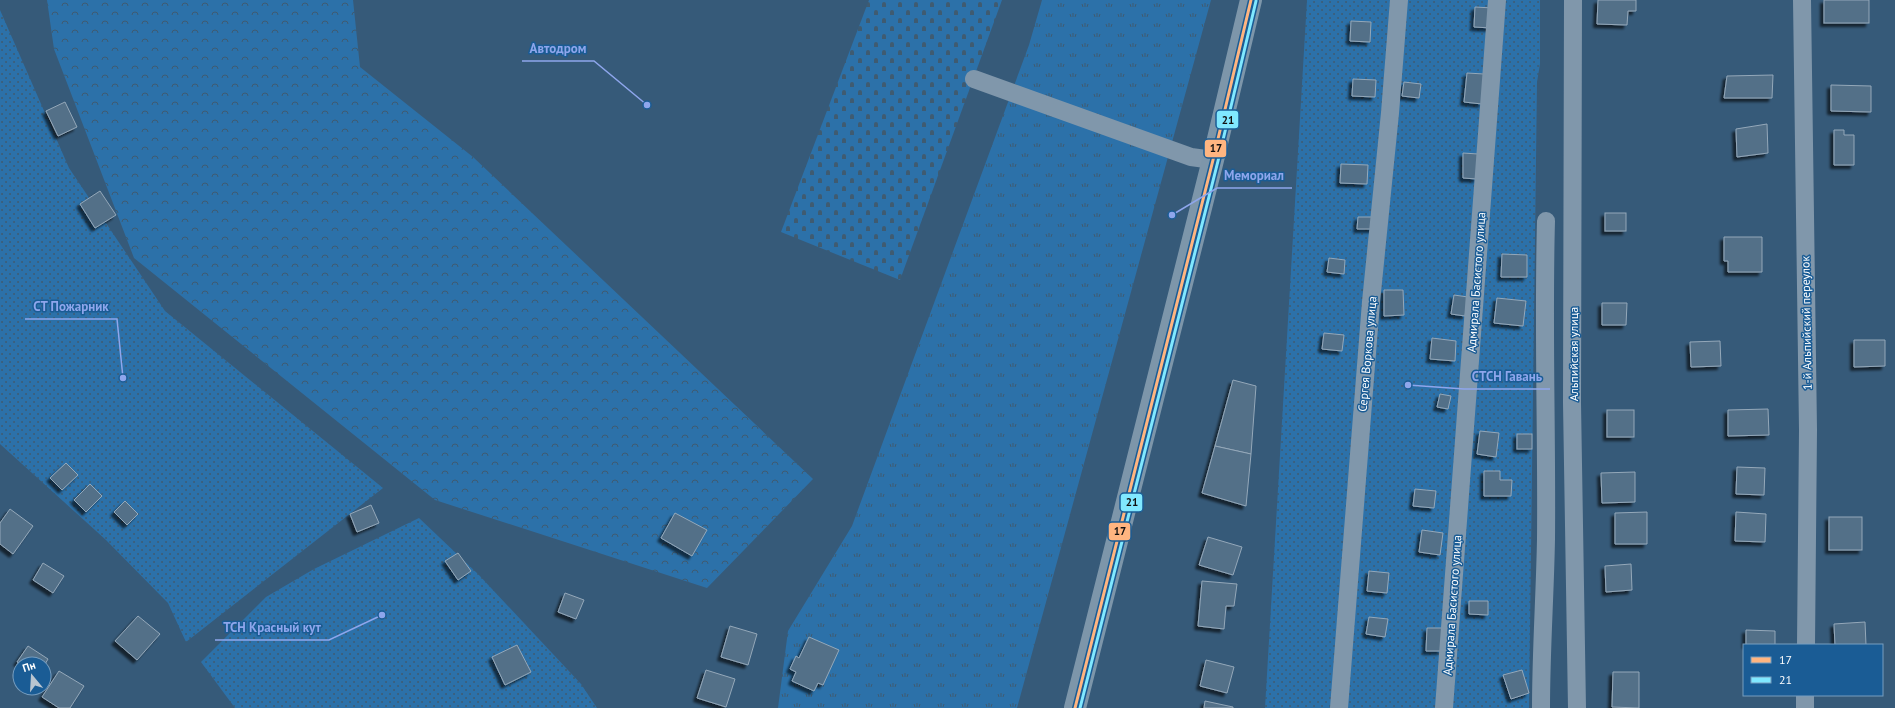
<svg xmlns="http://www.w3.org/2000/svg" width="1895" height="708" viewBox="0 0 1895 708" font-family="'PT Sans',sans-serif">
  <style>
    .grass { fill: url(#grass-dots) }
    .forest { fill: url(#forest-crowns) }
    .cemetery { fill: url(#cemetery-stones) }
    .park { fill: url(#park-tufts) }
    .building { fill: #536f88; stroke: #94a8b9; filter: url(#shadow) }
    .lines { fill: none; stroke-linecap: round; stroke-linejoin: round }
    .minor { stroke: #8097ab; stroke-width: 18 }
    .primary { stroke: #7d96aa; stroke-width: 22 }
    .bus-1-casing { stroke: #1a5c95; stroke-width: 6 }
    .bus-2-casing { stroke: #1a5c95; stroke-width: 6 }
    .bus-1 { stroke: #ffb580; stroke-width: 3 }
    .bus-2 { stroke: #80e8ff; stroke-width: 3 }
    .labels { text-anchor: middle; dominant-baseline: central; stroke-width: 3; stroke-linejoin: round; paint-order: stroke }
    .street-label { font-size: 12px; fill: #fff; stroke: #1a5c95 }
    .leader { fill: none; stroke: #8ea6ec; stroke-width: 1.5 }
    .callout-dot { fill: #8ea6ec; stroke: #1a5c95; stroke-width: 1.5 }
    .callout-label { font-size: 13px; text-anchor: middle; font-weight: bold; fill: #8ea6ec; stroke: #1a5c95; stroke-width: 3; stroke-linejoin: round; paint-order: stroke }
    .line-badge { stroke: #1a5c95; stroke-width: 1.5 }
    .pale-badge-label { font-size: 11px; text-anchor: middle; font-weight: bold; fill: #111 }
  </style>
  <defs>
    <pattern id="grass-dots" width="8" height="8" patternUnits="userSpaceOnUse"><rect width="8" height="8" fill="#2c71a9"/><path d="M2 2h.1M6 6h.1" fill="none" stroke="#3f5b71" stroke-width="1.8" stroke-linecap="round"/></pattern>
    <pattern id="forest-crowns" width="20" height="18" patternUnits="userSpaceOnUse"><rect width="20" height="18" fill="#2c71a9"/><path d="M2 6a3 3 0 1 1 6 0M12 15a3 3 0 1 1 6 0" fill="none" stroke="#3f5b71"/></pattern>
    <pattern id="cemetery-stones" width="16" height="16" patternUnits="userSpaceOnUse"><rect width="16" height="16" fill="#2c71a9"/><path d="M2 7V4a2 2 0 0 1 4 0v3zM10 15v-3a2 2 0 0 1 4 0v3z" fill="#3f5b71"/></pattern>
    <pattern id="park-tufts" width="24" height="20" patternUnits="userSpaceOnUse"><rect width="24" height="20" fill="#2c71a9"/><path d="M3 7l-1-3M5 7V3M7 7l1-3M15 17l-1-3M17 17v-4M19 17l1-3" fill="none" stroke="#3f5b71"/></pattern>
    <filter id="shadow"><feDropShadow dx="-3.5" dy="3.5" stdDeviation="1" flood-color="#0009"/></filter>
  </defs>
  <rect width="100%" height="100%" fill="#365a79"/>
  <!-- grass -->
  <g class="grass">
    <polygon points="1307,0 1540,0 1540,64 1537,82 1529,708 1265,708"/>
    <polygon points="0,10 69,168 165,311 383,488 186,642 168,603 106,540 0,444"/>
    <polygon points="419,518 478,574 581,684 597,708 235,708 201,662 266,597 314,569"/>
  </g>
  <!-- forest -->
  <polygon class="forest" points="47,0 353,0 360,67 473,157 813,479 707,588 435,500 134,258 54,49"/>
  <!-- cemetery -->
  <polygon class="cemetery" points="869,0 1002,0 900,280 781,232"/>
  <!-- park -->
  <polygon class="park" points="1042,0 1211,0 1017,708 778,708 788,631 852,526 1029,45"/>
  <!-- building -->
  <g class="building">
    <polygon points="1598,0 1636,0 1636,11 1628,11 1627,25 1597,24"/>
    <rect x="1824" y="0" width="45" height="23"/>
    <polygon points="1475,7 1493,8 1492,28 1474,27"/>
    <polygon points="1351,21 1371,22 1370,42 1350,41"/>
    <polygon points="1467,73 1484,74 1482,104 1464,102"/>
    <polygon points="1773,75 1772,98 1724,98 1727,76"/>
    <polygon points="1353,79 1376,80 1375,97 1352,96"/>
    <polygon points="1404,82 1421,84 1419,98 1402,96"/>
    <polygon points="1831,85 1871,86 1871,112 1831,111"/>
    <polygon points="65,102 77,127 58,136 46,111"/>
    <polygon points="1767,124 1768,153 1737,157 1736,129"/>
    <polygon points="1834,130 1844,130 1844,135 1854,135 1854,165 1834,165"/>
    <polygon points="1463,153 1478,154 1477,179 1463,178"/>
    <polygon points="1341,164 1368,165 1367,184 1340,183"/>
    <polygon points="100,191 116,215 95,228 80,204"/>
    <rect x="1605" y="213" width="21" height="18"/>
    <polygon points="1358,217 1374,217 1374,229 1357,229"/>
    <polygon points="1724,237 1762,237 1762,272 1728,272 1728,261 1724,261"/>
    <polygon points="1502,254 1527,255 1527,277 1501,277"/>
    <polygon points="1329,258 1345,260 1344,274 1327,272"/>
    <polygon points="1384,290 1403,290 1404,315 1384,316"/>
    <polygon points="1454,295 1468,297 1465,316 1451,314"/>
    <polygon points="1497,298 1526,301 1523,326 1494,323"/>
    <polygon points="1602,303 1627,303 1626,325 1602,325"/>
    <polygon points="1324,333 1344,335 1342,351 1322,349"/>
    <polygon points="1432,338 1456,341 1455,361 1430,359"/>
    <polygon points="1854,340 1885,340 1885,366 1854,367"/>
    <polygon points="1720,341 1721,366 1691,367 1690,342"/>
    <polygon points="1233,380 1256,386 1251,454 1215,446"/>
    <polygon points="1440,394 1451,396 1448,409 1437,407"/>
    <polygon points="1768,409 1769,435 1728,436 1728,410"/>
    <rect x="1607" y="410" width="27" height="27"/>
    <polygon points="1480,431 1499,433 1496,457 1477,454"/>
    <rect x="1517" y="434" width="15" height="15"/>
    <polygon points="1215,446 1251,454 1246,506 1202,493"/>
    <polygon points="66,463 78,475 62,490 50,478"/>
    <polygon points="1737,467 1765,468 1764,495 1736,494"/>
    <polygon points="1484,471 1500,471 1500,480 1512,480 1511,496 1484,496"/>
    <polygon points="1635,472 1635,502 1602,503 1601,473"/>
    <polygon points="90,484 102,496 86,512 74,500"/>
    <polygon points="1415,489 1436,491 1434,508 1413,506"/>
    <polygon points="125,501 138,514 127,525 114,512"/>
    <polygon points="371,505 379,523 357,532 350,514"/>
    <polygon points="10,509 33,526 13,554 0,544 0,523"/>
    <polygon points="1647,512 1647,544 1615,544 1615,513"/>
    <polygon points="1736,512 1766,514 1765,542 1735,541"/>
    <polygon points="675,513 707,530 692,556 661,538"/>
    <rect x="1829" y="517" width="33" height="33"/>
    <polygon points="1422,530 1443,533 1440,555 1419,552"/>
    <polygon points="1208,537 1242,547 1233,575 1199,565"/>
    <polygon points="458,553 471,571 458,580 445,561"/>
    <polygon points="43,563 64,576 53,593 33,580"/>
    <polygon points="1631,564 1632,590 1606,592 1605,566"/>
    <polygon points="1369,571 1389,573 1387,593 1367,591"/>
    <polygon points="1202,581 1237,584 1234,606 1226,606 1224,629 1198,626"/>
    <polygon points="565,593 584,600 576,619 558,612"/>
    <polygon points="1469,601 1488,601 1488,615 1469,614"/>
    <polygon points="138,616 160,634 137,660 115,641"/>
    <polygon points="1369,617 1388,619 1385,637 1366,634"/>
    <polygon points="1865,622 1866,645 1835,645 1834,624"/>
    <polygon points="730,626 757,634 748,665 721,657"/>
    <polygon points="1427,628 1443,628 1441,651 1426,651"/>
    <polygon points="1746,630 1775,631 1775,645 1746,645"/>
    <polygon points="809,637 839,650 823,685 818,683 814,691 792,681 796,672 790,669 796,656 799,658"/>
    <polygon points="517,645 531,672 505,685 492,657"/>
    <polygon points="28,646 48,659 44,666 44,664 20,664 17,662"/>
    <polygon points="1206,660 1234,667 1227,693 1200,686"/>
    <polygon points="706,670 735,679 726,707 697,698"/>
    <polygon points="1522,670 1529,693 1511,699 1503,675"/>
    <polygon points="59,671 84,686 70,708 59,708 42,697"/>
    <polygon points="1613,672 1639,672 1639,708 1612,707"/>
    <polygon points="1205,701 1233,707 1233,708 1204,708"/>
  </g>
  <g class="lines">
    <!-- minor -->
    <g class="minor">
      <polyline points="1573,0 1572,403 1577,708"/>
      <polyline points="1802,0 1808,430 1806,645"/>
      <polyline points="974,79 1191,157 1213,160"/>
      <polyline points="1339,708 1371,302 1390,113 1399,0"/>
      <polyline points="1444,708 1497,0"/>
      <path d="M1541,708C1541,651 1545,595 1546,539C1547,433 1543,327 1546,221"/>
      <polyline points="1805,708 1805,695"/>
    </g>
    <!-- primary -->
    <polyline class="primary" points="1075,708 1213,160 1251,0"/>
    <!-- bus-1 casing -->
    <g class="bus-1-casing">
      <polyline id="bus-1" points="1075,708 1213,160 1251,0"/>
    </g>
    <!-- bus-2 casing -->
    <g class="bus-2-casing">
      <polyline id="bus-2" points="1080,708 1218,161 1256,1"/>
    </g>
    <!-- bus-1 -->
    <use href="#bus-1" class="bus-1"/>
    <!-- bus-2 -->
    <use href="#bus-2" class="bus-2"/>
  </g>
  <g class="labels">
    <!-- street labels -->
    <g class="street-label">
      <text transform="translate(1476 282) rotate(-86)">Адмирала Басистого улица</text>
      <text transform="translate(1806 323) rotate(-91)">1-й Альпийский переулок</text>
      <text transform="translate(1367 354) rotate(-85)">Сергея Воркова улица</text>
      <text transform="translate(1573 354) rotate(-90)">Альпийская улица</text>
      <text transform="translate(1452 605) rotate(-86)">Адмирала Басистого улица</text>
    </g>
  </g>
  <!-- callouts -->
  <path class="leader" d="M647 105L594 61H522M1172 215L1217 188H1292M123 378L117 319H25M1408 385L1464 389H1550M382 615L329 640H215"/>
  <g class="callout-dot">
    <circle cx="647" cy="105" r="4"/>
    <circle cx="1172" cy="215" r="4"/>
    <circle cx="123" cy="378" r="4"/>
    <circle cx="1408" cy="385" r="4"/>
    <circle cx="382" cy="615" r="4"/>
  </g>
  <g class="callout-label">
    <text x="558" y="53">Автодром</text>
    <text x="1254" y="180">Мемориал</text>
    <text x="71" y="311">СТ Пожарник</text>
    <text x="1507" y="381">СТСН Гавань</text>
    <text x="272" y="632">ТСН Красный кут</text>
  </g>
  <g class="line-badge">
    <rect x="1216" y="110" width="23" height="19" rx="4" fill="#80e8ff"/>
    <rect x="1204" y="139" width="23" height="19" rx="4" fill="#ffb580"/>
    <rect x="1120" y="493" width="23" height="19" rx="4" fill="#80e8ff"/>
    <rect x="1108" y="522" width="23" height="19" rx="4" fill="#ffb580"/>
  </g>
  <g class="pale-badge-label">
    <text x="1228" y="124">21</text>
    <text x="1216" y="152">17</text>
    <text x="1132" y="506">21</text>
    <text x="1120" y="535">17</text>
  </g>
  <!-- legend -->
  <rect x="1743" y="644" width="140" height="52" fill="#1a5c95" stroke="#769dbf"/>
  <rect x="1751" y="657" width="20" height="6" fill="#ffb580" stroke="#769dbf"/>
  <text x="1779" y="664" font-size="12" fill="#ffffff">17</text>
  <rect x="1751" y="677" width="20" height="6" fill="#80e8ff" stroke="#769dbf"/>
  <text x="1779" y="684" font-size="12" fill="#ffffff">21</text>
  <!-- north arrow -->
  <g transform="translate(32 676) rotate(342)"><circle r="19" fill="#1a5c95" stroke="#769dbf"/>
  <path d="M0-3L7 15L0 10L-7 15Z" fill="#b9c5d0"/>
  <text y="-6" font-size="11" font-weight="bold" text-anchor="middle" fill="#ffffff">Пн</text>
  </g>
</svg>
